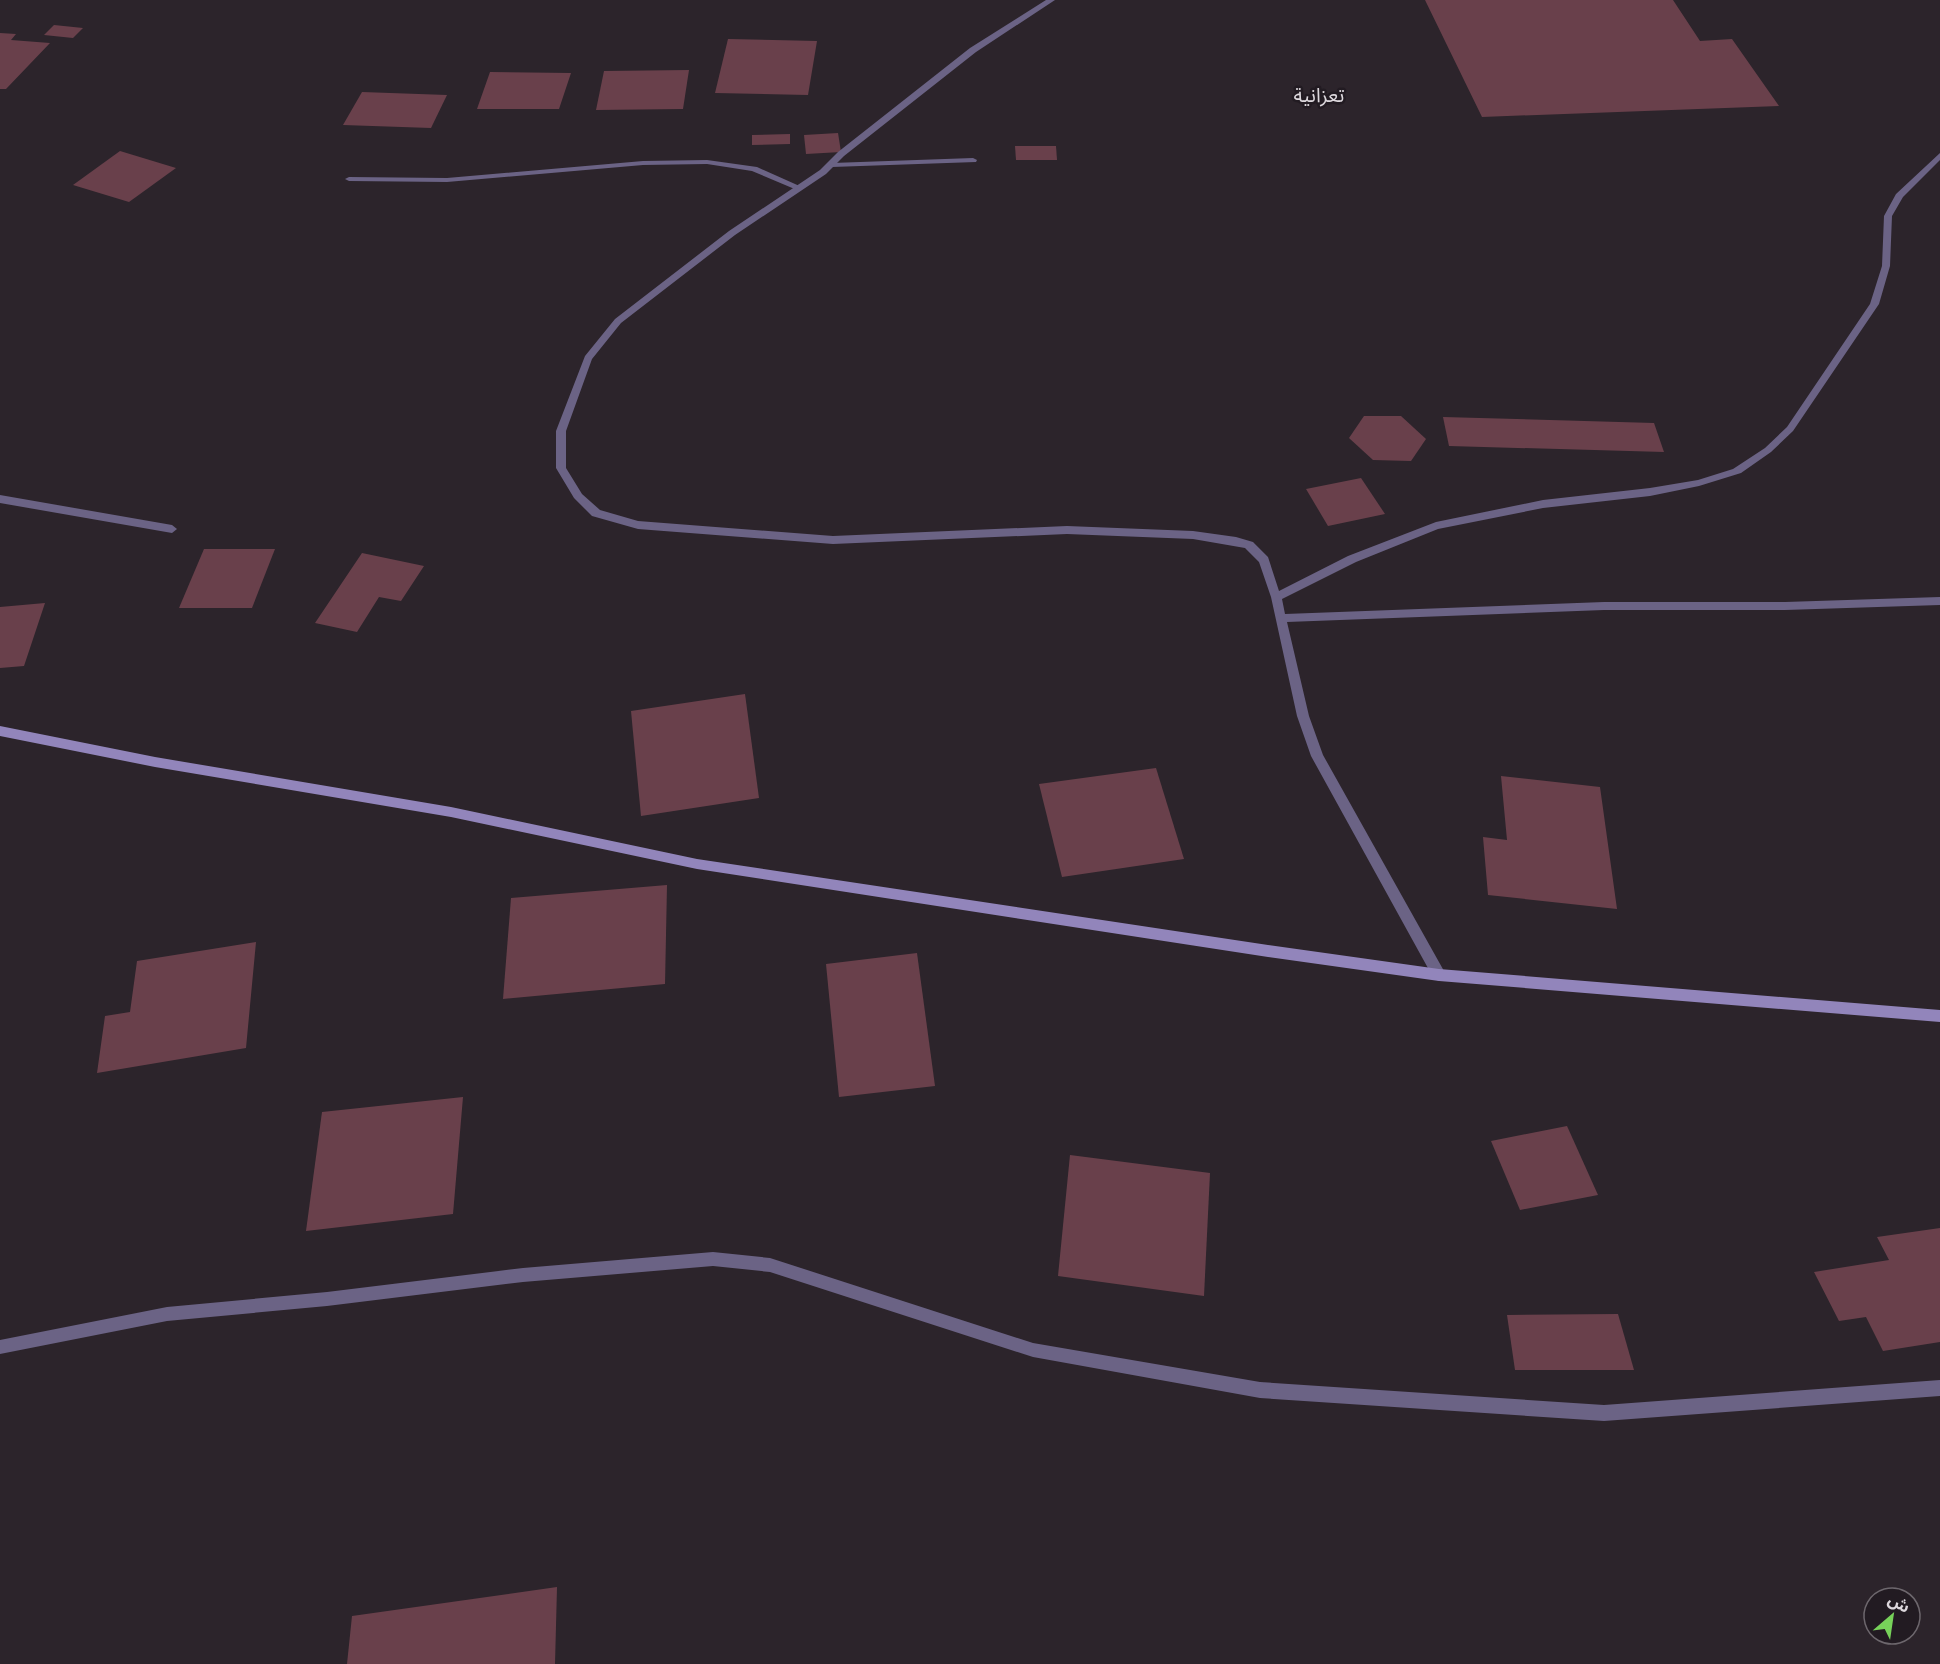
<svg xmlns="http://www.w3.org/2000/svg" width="1940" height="1664" viewBox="0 0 1940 1664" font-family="'Source Sans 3','Noto Sans Arabic',sans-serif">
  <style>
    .building { fill: #69404b }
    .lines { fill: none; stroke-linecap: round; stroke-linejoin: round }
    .lane { fill: #6b6385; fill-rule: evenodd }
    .street { fill: #6b6385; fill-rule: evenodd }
    .secondary { fill: #9285bb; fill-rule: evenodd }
    .labels { text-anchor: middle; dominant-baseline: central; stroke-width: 5; stroke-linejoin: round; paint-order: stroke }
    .far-quarter-label { font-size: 20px; fill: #ddd8dd; stroke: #221b22 }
  </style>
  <rect width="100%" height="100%" fill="#2c242b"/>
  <!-- building -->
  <g class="building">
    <polygon points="1425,0 1673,0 1700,41 1732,39 1779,106 1482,117"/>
    <polygon points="54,25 83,28 73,38 44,35"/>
    <polygon points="0,33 16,34 11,40 50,43 6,89 0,89"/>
    <polygon points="728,39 817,41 808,95 715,93"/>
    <polygon points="689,70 683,109 596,110 604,71"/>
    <polygon points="490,72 571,73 559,109 477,109"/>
    <polygon points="362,92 447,95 431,128 343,125"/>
    <polygon points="838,133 841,152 806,154 804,135"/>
    <polygon points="790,134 790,144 752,145 752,135"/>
    <polygon points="1015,146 1056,146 1057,160 1016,160"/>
    <polygon points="120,151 176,168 129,202 73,185"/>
    <polygon points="1364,416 1401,416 1426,439 1411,461 1373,460 1349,438"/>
    <polygon points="1443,417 1654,423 1664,452 1449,446"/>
    <polygon points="1361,478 1385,514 1328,526 1306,489"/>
    <polygon points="204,549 275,549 252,608 179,608"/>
    <polygon points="362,553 424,566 401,601 379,597 357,632 315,623"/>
    <polygon points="45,603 24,666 0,668 0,607"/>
    <polygon points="745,694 759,798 641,816 631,711"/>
    <polygon points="1156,768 1184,859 1062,877 1039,784"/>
    <polygon points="1501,776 1600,787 1617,909 1488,895 1483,837 1507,840"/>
    <polygon points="667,885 665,984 503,999 511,898"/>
    <polygon points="256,942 246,1048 97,1073 105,1016 130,1012 137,961"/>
    <polygon points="917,953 935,1086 839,1097 826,964"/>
    <polygon points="463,1097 453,1214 306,1231 322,1112"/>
    <polygon points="1567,1126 1598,1195 1520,1210 1491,1141"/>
    <polygon points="1070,1155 1210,1173 1204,1296 1058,1276"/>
    <polygon points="1940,1228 1940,1342 1883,1351 1866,1317 1839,1321 1814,1272 1889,1260 1877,1237"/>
    <polygon points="1618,1314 1634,1370 1515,1370 1507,1315"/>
    <polygon points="557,1587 555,1664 347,1664 352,1616"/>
  </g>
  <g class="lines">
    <!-- lane -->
    <g class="lane">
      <polygon points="973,158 977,160 976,162 832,167 828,165 832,163"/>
      <polygon points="707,160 757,167 804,188 797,190 752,171 707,164 643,165 447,182 349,181 345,179 349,177 447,178 643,161"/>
      <polygon points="0,495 172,525 177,529 172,533 0,503"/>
    </g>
    <!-- street -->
    <g class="street">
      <polygon points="1046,0 1055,0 976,52 844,156 826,174 735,235 621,323 592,359 566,431 566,468 582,494 600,510 638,521 833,536 1067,526 1193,531 1236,537 1253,542 1268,557 1279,591 1348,556 1436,522 1543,500 1650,488 1698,480 1733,469 1765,448 1787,427 1870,304 1882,266 1884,216 1896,194 1940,153 1940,160 1903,197 1892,216 1890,266 1879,304 1793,431 1771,452 1741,473 1699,486 1650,496 1543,508 1438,529 1356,562 1282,599 1285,614 1604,602 1785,602 1940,597 1940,605 1785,610 1604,610 1287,622 1309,716 1323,755 1444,971 1445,975 1444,979 1439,981 1434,979 1311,756 1297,716 1271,597 1259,562 1245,548 1193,539 1067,534 833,544 638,529 592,516 574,498 556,468 556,431 585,356 615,319 729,231 820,170 838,152 970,48"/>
      <polygon points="713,1252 770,1258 1033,1343 1260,1382 1604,1405 1940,1380 1940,1396 1604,1421 1260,1398 1033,1357 770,1272 713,1266 523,1282 327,1306 167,1321 0,1354 0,1340 167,1307 327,1292 523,1268"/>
    </g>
    <!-- secondary -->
    <polygon class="secondary" points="0,726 155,757 451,807 697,859 1268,945 1439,969 1940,1010 1940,1022 1439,981 1268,957 697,869 451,817 155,767 0,736"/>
  </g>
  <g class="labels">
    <!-- far-quarter labels -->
    <g class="far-quarter-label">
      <text x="1319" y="96">تعزانية</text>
    </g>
  </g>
  <!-- north arrow -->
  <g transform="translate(1892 1616) rotate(29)"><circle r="28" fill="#221b22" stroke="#6d676d" stroke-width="1.5"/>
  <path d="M0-4.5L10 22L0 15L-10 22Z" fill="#77d25a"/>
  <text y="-9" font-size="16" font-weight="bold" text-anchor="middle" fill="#ddd8dd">ش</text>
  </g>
</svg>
